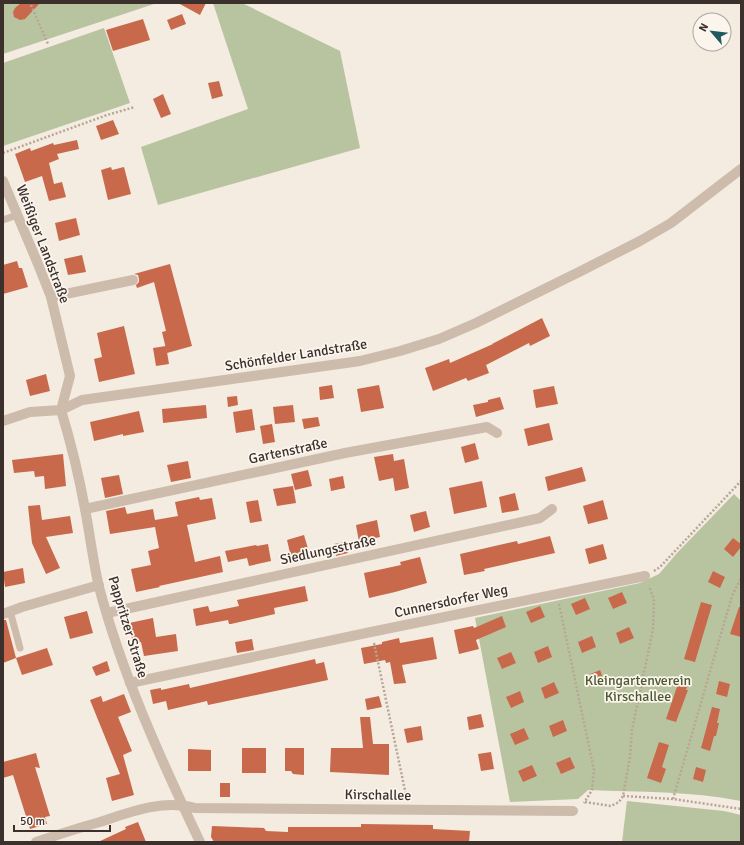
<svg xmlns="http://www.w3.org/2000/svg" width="744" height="845" viewBox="0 0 744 845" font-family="Signika,sans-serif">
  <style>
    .green { fill: #b8c4a0 }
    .building { fill: #c8694b }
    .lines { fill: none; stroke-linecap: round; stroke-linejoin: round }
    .path { stroke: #b9a596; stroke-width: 2.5; stroke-dasharray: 2 2; stroke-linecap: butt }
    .service { stroke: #cdbbac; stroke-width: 7 }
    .minor { stroke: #cdbbac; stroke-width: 10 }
    .tertiary { stroke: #cdbbac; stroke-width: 10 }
    .labels { text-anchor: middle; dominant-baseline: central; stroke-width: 3.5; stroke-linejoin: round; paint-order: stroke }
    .street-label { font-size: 14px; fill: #3b302b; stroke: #fbf5ee }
    .park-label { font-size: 14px; fill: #4a5a2e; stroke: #fbf5ee }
  </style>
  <rect width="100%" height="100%" fill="#f4ebe1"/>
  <!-- green -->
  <g class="green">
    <polygon points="3,3 157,3 3,54"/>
    <polygon points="213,3 242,3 340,51 360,148 158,205 141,147 248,109"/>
    <polygon points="104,28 130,103 3,146 3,63"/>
    <path d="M734,494L741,501V801C691,791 639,792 588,790L578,799L510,802L475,618L640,583L659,574L677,553Z"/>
    <polygon points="627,801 724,811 741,815 741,842 622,842"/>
  </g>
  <!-- building -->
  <g class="building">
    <polygon points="21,3 40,3 25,19 20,20 14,17 13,12 15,8"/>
    <polygon points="178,3 206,3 200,15"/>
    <polygon points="182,14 186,24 171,30 167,20"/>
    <polygon points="143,19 150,40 113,51 106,30"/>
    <polygon points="219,81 223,96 212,99 208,83"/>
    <polygon points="163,94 171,114 161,118 153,99"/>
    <polygon points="113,120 119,134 101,140 96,126"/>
    <polygon points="77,140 79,149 57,154 59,159 49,163 54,184 62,182 66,197 49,201 42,176 25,182 15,154 30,148 31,151 53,143 54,145"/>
    <polygon points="111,167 112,170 124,167 131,194 108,200 101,170"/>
    <polygon points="76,218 80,235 59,241 55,223"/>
    <polygon points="82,255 86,272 68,275 64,259"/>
    <polygon points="17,261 19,268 22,268 28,287 3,294 3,265"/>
    <polygon points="170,264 192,346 167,353 162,332 166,331 154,282 137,288 136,285 139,282 139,279 138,275 134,274"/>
    <polygon points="542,318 550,336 530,346 529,343 486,365 489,373 468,381 466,378 433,391 425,368 449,359 450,363 493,344 492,344"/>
    <polygon points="124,326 135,374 99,382 94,359 102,357 97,333"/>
    <polygon points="166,346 169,364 156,366 153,348"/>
    <polygon points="46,374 50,391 30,396 26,380"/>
    <polygon points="332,385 334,398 320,400 319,387"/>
    <polygon points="379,385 384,408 361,412 357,389"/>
    <polygon points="554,386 558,404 536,408 533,390"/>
    <polygon points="237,396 238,405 228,407 227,397"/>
    <polygon points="500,397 504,409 476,417 473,405 488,402 488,400"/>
    <polygon points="206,405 207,418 163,423 162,409"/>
    <polygon points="293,405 295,422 275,424 273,407"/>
    <polygon points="252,409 255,430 236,433 233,412"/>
    <polygon points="139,411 144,432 123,436 123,434 94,441 90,422"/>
    <polygon points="318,417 320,426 304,429 302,419"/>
    <polygon points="549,423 553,440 528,446 524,429"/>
    <polygon points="272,424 275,442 263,444 260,426"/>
    <polygon points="475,443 479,459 465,463 461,447"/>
    <polygon points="63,454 66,486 45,489 44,476 35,477 34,471 14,473 12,460"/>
    <polygon points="393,454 394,461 404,459 409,488 395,491 393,478 379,481 374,457"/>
    <polygon points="188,461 191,478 171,482 167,465"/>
    <polygon points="582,467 586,481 548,491 545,477"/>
    <polygon points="308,470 312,486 295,490 291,474"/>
    <polygon points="119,475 123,494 105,498 101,478"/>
    <polygon points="343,476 345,488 331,491 329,479"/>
    <polygon points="482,481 487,507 454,514 449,488"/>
    <polygon points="293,486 296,503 277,506 273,489"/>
    <polygon points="515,493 519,510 502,513 499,497"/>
    <polygon points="199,497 200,500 212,498 216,519 187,525 195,562 220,556 223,572 159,586 160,587 136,592 131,569 151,565 148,551 159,548 155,527 110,534 106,511 125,507 127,514 153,509 155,520 178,516 175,502"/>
    <polygon points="258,500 262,521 250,523 246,502"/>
    <polygon points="603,500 608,519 588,524 583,506"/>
    <polygon points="40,505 42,520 70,516 73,533 46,537 60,568 46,574 32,543 28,506"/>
    <polygon points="426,511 430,527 414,532 410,515"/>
    <polygon points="377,520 380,537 359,542 356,525"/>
    <polygon points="304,535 309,552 291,557 287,540"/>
    <polygon points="550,536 555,553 484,569 485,571 464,575 460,554 517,541 518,544"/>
    <polygon points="733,538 741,544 741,547 733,557 724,549"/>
    <polygon points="346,542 348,553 336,556 334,544"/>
    <polygon points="268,544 271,561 249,566 247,558 228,562 225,551 256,545 257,546"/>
    <polygon points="603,544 607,559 589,564 585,549"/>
    <polygon points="420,557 427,583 395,592 369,598 364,573 401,565 400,562"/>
    <polygon points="23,568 25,583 5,587 3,572"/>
    <polygon points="713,571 725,577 720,588 708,582"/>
    <polygon points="305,586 308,601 274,608 275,614 231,624 229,624 228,620 196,626 193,609 208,606 210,612 239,606 237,600"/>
    <polygon points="622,592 627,603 613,609 608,598"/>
    <polygon points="585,598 590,609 576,615 571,604"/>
    <polygon points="701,602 712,605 695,662 684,659"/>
    <polygon points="540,606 545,617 531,623 526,612"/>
    <polygon points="739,607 741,607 741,637 730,634"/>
    <polygon points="87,611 93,633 70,639 64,617"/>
    <polygon points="502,616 506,627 476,640 479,649 459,654 454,630 473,626 474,628"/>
    <polygon points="153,618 156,637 176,634 178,651 144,656 141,642 133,644 129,623"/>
    <polygon points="3,620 6,620 16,658 3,663"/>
    <polygon points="629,627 634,638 620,644 616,633"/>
    <polygon points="592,636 596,647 582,653 578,642"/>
    <polygon points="433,637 437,659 402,665 406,683 394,684 390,662 386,663 385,660 364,664 361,648 382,644 382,642 399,638 400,643"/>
    <polygon points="252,639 254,650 237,653 235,642"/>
    <polygon points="548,646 552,657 538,663 534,652"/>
    <polygon points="47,648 53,665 22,675 16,658"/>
    <polygon points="511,652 516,663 502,669 497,658"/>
    <polygon points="315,659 316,664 324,662 328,680 208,705 207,701 168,710 166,701 153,704 150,690 161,688 161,690 189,684 190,688"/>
    <polygon points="107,661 110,671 96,676 92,667"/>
    <polygon points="600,670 604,681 590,687 586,676"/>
    <polygon points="680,678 689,681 686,690 688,690 676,722 666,719"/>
    <polygon points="719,681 730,684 727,697 716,694"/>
    <polygon points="554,682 559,693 545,699 541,688"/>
    <polygon points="520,691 524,702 511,708 506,697"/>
    <polygon points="124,694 131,712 118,717 132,751 123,755 134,795 112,801 106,778 120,774 90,700 101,696 103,702"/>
    <polygon points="379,696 382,707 367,710 365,699"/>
    <polygon points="712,707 720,709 717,723 719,723 716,736 714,736 710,751 701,748"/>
    <polygon points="481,714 484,727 469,730 467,717"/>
    <polygon points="360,717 370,717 373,744 389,744 389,775 330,772 331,748 363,748"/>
    <polygon points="563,720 567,731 553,737 549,726"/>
    <polygon points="421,726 423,740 407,743 404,729"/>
    <polygon points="524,728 529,739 515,745 510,734"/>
    <polygon points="659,742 669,745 662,767 666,769 661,783 647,778"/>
    <rect x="242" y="748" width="24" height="25"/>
    <polygon points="285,748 304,748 304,775 293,774 291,771 285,771"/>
    <polygon points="188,749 211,750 211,771 188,771"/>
    <polygon points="491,752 494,769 481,771 478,754"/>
    <polygon points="36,753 40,768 35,767 50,816 45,817 47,824 30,829 13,775 3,778 3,762"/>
    <polygon points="570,757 575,768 561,774 556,763"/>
    <polygon points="532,765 537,776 523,782 518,771"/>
    <polygon points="696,767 706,770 703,782 693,779"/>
    <rect x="220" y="783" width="10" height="14"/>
    <polygon points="138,822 146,842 98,842 126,829 125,827"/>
    <polygon points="361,824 433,825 433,829 470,831 469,842 214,842 211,837 212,826 264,828 266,831 288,832 288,827 361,827"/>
  </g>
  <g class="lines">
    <!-- path -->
    <g class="path">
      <polyline points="31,5 48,44"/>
      <polyline points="3,153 107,115 135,107"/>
      <polyline points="654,571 660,567 741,481"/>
      <polyline points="559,604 594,770 592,790 584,803"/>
      <polyline points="374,643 407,800"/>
      <polyline points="623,796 673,799 741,809"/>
      <polyline points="673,799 732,596 741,578"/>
      <polyline points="585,802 611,806 619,802 623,796 630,757 632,730 653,629 654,599 649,586"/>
    </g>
    <!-- service -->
    <g class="service">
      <polyline points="3,220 17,215"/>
      <polyline points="10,611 20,648"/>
    </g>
    <!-- minor -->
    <g class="minor">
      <polyline points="51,297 133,280"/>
      <polyline points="85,509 345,453 487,427 497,433"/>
      <polyline points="107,613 540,518 552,509"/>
      <polyline points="3,614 22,607 99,585"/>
      <polyline points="130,683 371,632 645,576"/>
      <path d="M36,842C57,835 78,828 100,822C130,812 163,799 195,808L573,811"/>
    </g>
    <!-- tertiary -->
    <g class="tertiary">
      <polyline points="3,181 38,264 51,297 70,376 61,410"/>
      <path d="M61,410C71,443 79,476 85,509C90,535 93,561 99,587C122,674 161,760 200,842"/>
      <polyline points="3,421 30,412 61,410 82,400 360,361 400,351 439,339 476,323 581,271 640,241 671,223 741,169"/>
    </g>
  </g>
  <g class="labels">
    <!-- street labels -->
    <g class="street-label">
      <text transform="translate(43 244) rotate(69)">Weißiger Landstraße</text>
      <text transform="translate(296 355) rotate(-9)">Schönfelder Landstraße</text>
      <text transform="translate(288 451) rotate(-12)">Gartenstraße</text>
      <text transform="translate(328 550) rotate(-12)">Siedlungsstraße</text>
      <text transform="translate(451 601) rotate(-12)">Cunnersdorfer Weg</text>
      <text transform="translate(128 627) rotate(73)">Pappritzer Straße</text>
      <text transform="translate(378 795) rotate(1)">Kirschallee</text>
    </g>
    <!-- park labels -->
    <g class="park-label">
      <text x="638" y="680">Kleingartenverein<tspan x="638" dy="16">Kirschallee</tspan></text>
    </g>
  </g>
  <!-- border -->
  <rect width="744" height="845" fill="none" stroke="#3b302b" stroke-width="8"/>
  <!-- north arrow -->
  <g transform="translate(712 32) rotate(298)"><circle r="19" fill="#fbf5ee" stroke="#aea6a0"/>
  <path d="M0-3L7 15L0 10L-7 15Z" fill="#1f5a5e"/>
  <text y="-6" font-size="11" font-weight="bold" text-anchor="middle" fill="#3b302b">N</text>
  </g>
  <!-- scale -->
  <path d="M14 825v6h96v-6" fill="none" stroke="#3b302b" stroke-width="2"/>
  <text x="20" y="825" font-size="12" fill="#3b302b" stroke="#fbf5ee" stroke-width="3" paint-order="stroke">50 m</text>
</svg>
